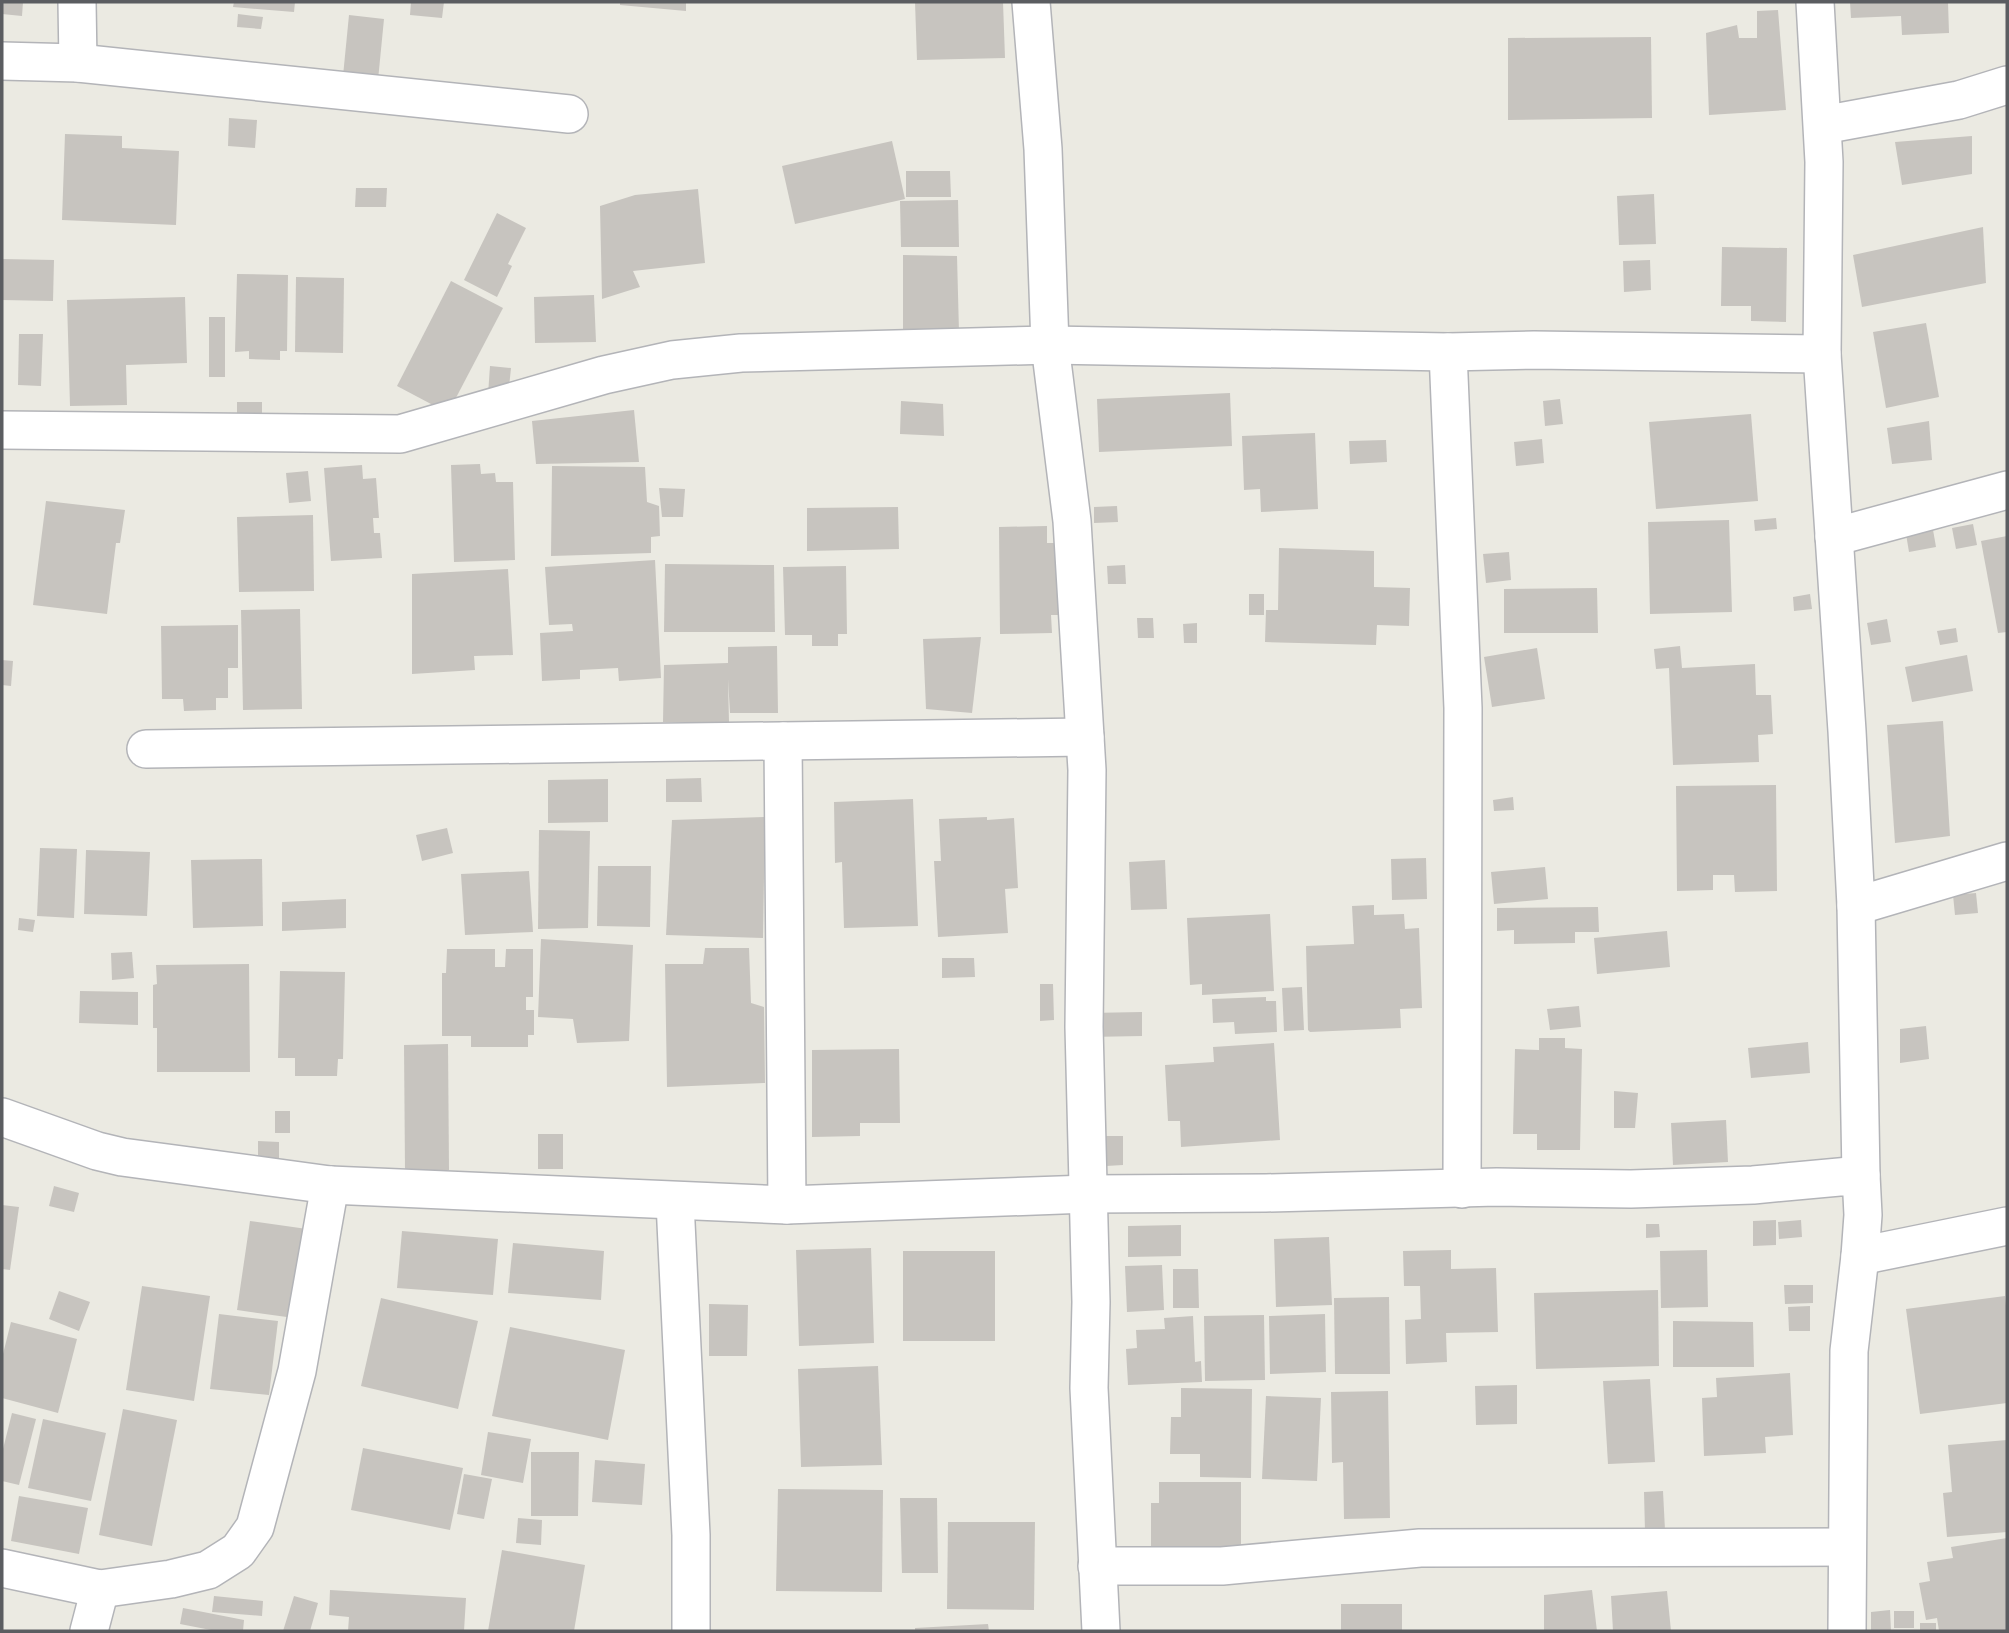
<svg xmlns="http://www.w3.org/2000/svg" width="2009" height="1633" viewBox="0 0 2009 1633" font-family="'Alegreya Sans',sans-serif">
  <style>
    .building { fill: #c7c4bf }
    .lines { fill: none; stroke-linecap: round; stroke-linejoin: round }
    .minor-casing { stroke: #b3b4b8; stroke-width: 40 }
    .minor { stroke: #fff; stroke-width: 37 }
  </style>
  <rect width="100%" height="100%" fill="#ebeae2"/>
  <!-- building -->
  <g class="building">
    <polygon points="2,2 23,2 22,16 2,14"/>
    <polygon points="234,2 295,2 294,12 233,7"/>
    <polygon points="411,2 444,2 442,18 410,15"/>
    <polygon points="620,2 686,2 686,11 620,5"/>
    <polygon points="915,2 1003,2 1005,58 917,60"/>
    <polygon points="1850,2 1948,2 1949,33 1902,35 1901,16 1851,18"/>
    <polygon points="1778,10 1786,110 1709,115 1706,33 1737,25 1739,38 1757,38 1757,11"/>
    <polygon points="238,14 263,17 261,29 237,27"/>
    <polygon points="349,15 384,19 378,80 343,76"/>
    <polygon points="1651,37 1652,118 1508,120 1508,38"/>
    <polygon points="229,118 257,120 255,148 228,146"/>
    <polygon points="65,134 122,136 122,148 179,151 176,225 62,220"/>
    <polygon points="1972,136 1972,174 1902,185 1895,142"/>
    <polygon points="892,141 905,199 795,224 782,166"/>
    <polygon points="906,171 950,171 951,197 906,197"/>
    <polygon points="356,188 387,188 386,207 355,207"/>
    <polygon points="698,189 705,263 633,271 640,287 602,299 600,206 635,195"/>
    <polygon points="1654,194 1656,244 1619,245 1617,196"/>
    <polygon points="958,200 959,247 901,247 900,201"/>
    <polygon points="497,213 526,228 508,264 512,266 497,297 464,280"/>
    <polygon points="1983,227 1986,283 1862,307 1853,255"/>
    <polygon points="1722,247 1787,248 1786,322 1751,321 1751,306 1721,306"/>
    <polygon points="903,255 957,256 959,332 903,334"/>
    <polygon points="2,259 54,260 53,301 2,300"/>
    <polygon points="1650,260 1651,290 1624,292 1623,261"/>
    <polygon points="237,274 288,275 287,351 280,351 280,360 249,359 249,351 235,352"/>
    <polygon points="296,277 344,278 343,353 295,352"/>
    <polygon points="451,281 503,308 448,413 397,386"/>
    <polygon points="594,295 596,342 535,343 534,297"/>
    <polygon points="185,297 187,363 126,365 127,405 70,406 67,300"/>
    <rect x="209" y="317" width="16" height="60"/>
    <polygon points="1926,323 1939,397 1886,408 1873,332"/>
    <polygon points="19,334 43,334 41,386 18,385"/>
    <polygon points="490,366 511,368 508,397 488,395"/>
    <polygon points="1230,393 1232,446 1099,452 1097,399"/>
    <polygon points="1560,399 1563,424 1545,426 1543,401"/>
    <polygon points="901,401 943,404 944,436 900,434"/>
    <rect x="237" y="402" width="25" height="27"/>
    <polygon points="634,410 639,462 536,464 532,421"/>
    <polygon points="1751,414 1758,501 1656,509 1649,422"/>
    <polygon points="1929,421 1932,460 1892,464 1887,428"/>
    <polygon points="1315,433 1318,509 1261,512 1260,489 1244,490 1242,436"/>
    <polygon points="1542,439 1544,463 1516,466 1514,442"/>
    <polygon points="1386,440 1387,462 1350,464 1349,441"/>
    <polygon points="480,464 481,474 495,473 496,482 513,482 515,560 454,562 451,465"/>
    <polygon points="362,465 363,479 376,478 379,518 373,518 374,533 380,533 382,558 331,561 324,468"/>
    <polygon points="552,466 645,467 647,502 659,506 660,536 651,537 651,553 551,556"/>
    <polygon points="308,471 311,501 289,503 286,473"/>
    <polygon points="659,488 685,489 683,517 662,517"/>
    <polygon points="46,501 125,510 120,543 116,543 107,614 33,605"/>
    <polygon points="1117,506 1118,522 1094,523 1094,507"/>
    <polygon points="898,507 899,549 807,551 807,508"/>
    <polygon points="313,515 314,591 239,592 237,517"/>
    <polygon points="1776,518 1777,529 1755,531 1754,520"/>
    <polygon points="1729,520 1732,612 1650,614 1648,522"/>
    <polygon points="1932,524 1936,547 1909,552 1905,528"/>
    <polygon points="1973,524 1977,545 1956,549 1952,528"/>
    <polygon points="1047,526 1047,543 1060,543 1061,615 1051,615 1052,633 1000,634 999,527"/>
    <polygon points="2007,536 2007,632 1998,633 1981,541"/>
    <polygon points="1279,548 1374,551 1374,587 1410,588 1409,626 1377,625 1376,645 1265,642 1266,610 1278,610"/>
    <polygon points="1509,552 1511,580 1486,583 1483,554"/>
    <polygon points="655,560 661,678 619,681 618,668 580,670 580,679 542,681 540,633 573,631 572,624 549,625 545,567"/>
    <polygon points="665,564 774,565 775,632 664,632"/>
    <polygon points="1125,565 1126,584 1108,584 1107,566"/>
    <polygon points="846,566 847,634 838,634 838,646 812,646 812,635 785,635 783,567"/>
    <polygon points="508,569 513,655 474,656 475,670 412,674 412,574"/>
    <polygon points="1597,588 1598,633 1504,633 1504,589"/>
    <rect x="1249" y="594" width="15" height="21"/>
    <polygon points="1810,594 1812,609 1794,611 1793,597"/>
    <polygon points="300,609 302,709 243,710 241,610"/>
    <polygon points="1137,618 1153,618 1154,638 1138,638"/>
    <polygon points="1887,619 1891,642 1871,645 1867,623"/>
    <polygon points="1197,623 1197,643 1184,643 1183,624"/>
    <polygon points="238,625 238,668 228,668 228,698 216,698 216,710 184,711 183,699 162,699 161,626"/>
    <polygon points="1956,628 1958,642 1940,645 1937,631"/>
    <polygon points="981,637 972,713 926,709 923,639"/>
    <polygon points="777,646 778,713 730,713 728,679 729,722 663,722 664,665 728,663 728,647"/>
    <polygon points="1680,646 1682,668 1755,664 1756,695 1771,695 1773,734 1758,735 1759,762 1673,765 1669,668 1656,669 1654,649"/>
    <polygon points="1537,648 1545,699 1492,707 1484,657"/>
    <polygon points="1967,655 1973,691 1912,702 1905,667"/>
    <polygon points="2,660 13,661 11,686 2,685"/>
    <polygon points="1943,721 1950,836 1895,843 1887,725"/>
    <polygon points="701,778 702,802 666,802 666,779"/>
    <polygon points="608,779 608,822 548,823 548,780"/>
    <polygon points="1776,785 1777,891 1735,892 1734,875 1713,875 1713,890 1677,891 1676,786"/>
    <polygon points="1513,797 1514,810 1494,811 1493,800"/>
    <polygon points="913,799 918,926 844,928 842,862 835,863 834,802"/>
    <polygon points="765,817 763,938 666,935 672,820"/>
    <polygon points="987,817 987,820 1014,818 1018,888 1005,889 1008,933 938,937 934,861 941,861 939,819"/>
    <polygon points="447,828 453,853 422,861 416,835"/>
    <polygon points="539,830 590,831 588,928 538,929"/>
    <polygon points="40,848 77,849 74,918 37,916"/>
    <polygon points="86,850 150,852 147,916 84,914"/>
    <polygon points="1426,858 1427,899 1392,900 1391,859"/>
    <polygon points="262,859 263,926 193,928 191,860"/>
    <polygon points="1165,860 1167,909 1131,910 1129,862"/>
    <polygon points="598,866 651,866 650,927 597,926"/>
    <polygon points="1545,867 1548,899 1494,904 1491,872"/>
    <polygon points="529,871 533,932 465,935 461,874"/>
    <polygon points="1976,893 1978,913 1955,915 1953,895"/>
    <polygon points="346,899 346,928 282,931 282,902"/>
    <polygon points="1374,905 1374,915 1404,914 1405,929 1419,928 1422,1008 1400,1009 1401,1028 1310,1032 1308,1030 1306,946 1354,944 1352,906"/>
    <polygon points="1598,907 1599,932 1575,932 1575,943 1514,944 1514,930 1497,931 1497,908"/>
    <polygon points="1270,914 1274,991 1202,995 1202,984 1190,985 1187,918"/>
    <polygon points="19,918 35,920 33,932 18,930"/>
    <polygon points="1667,931 1670,967 1597,974 1594,938"/>
    <polygon points="541,939 633,945 629,1041 577,1043 573,1019 538,1017"/>
    <polygon points="705,948 749,948 751,1003 764,1007 765,1083 667,1087 665,964 703,964"/>
    <polygon points="447,949 495,949 495,967 505,967 506,949 533,949 533,997 526,997 526,1010 534,1010 534,1035 528,1035 528,1047 471,1047 471,1036 442,1036 442,973 446,973"/>
    <polygon points="132,952 134,978 112,980 111,953"/>
    <polygon points="942,958 974,958 975,977 942,978"/>
    <polygon points="249,964 250,1072 157,1072 157,1028 153,1028 153,985 157,984 156,965"/>
    <polygon points="280,971 345,972 343,1059 338,1059 337,1076 295,1076 295,1058 278,1058"/>
    <polygon points="1040,984 1053,984 1054,1020 1040,1021"/>
    <polygon points="1302,987 1304,1030 1284,1031 1282,988"/>
    <polygon points="80,991 138,992 138,1025 79,1023"/>
    <polygon points="1266,997 1266,1001 1276,1001 1277,1032 1235,1034 1234,1022 1213,1023 1212,999"/>
    <polygon points="1579,1006 1581,1027 1550,1030 1547,1009"/>
    <polygon points="1142,1012 1142,1036 1089,1037 1089,1013"/>
    <polygon points="1926,1026 1929,1059 1900,1063 1900,1029"/>
    <polygon points="1539,1038 1565,1038 1565,1048 1582,1049 1580,1150 1537,1150 1537,1134 1513,1134 1515,1049 1539,1050"/>
    <polygon points="1808,1042 1810,1073 1751,1078 1748,1048"/>
    <polygon points="1274,1043 1280,1140 1181,1147 1180,1121 1168,1121 1165,1065 1214,1062 1213,1047"/>
    <polygon points="448,1044 449,1170 405,1170 404,1045"/>
    <polygon points="899,1049 900,1123 860,1123 860,1136 812,1137 812,1050"/>
    <polygon points="1614,1091 1638,1093 1635,1128 1614,1128"/>
    <rect x="275" y="1111" width="15" height="22"/>
    <polygon points="1726,1120 1728,1162 1673,1165 1671,1123"/>
    <rect x="538" y="1134" width="25" height="35"/>
    <polygon points="1105,1136 1123,1136 1123,1165 1106,1166"/>
    <polygon points="258,1141 279,1142 279,1161 258,1162"/>
    <polygon points="54,1186 79,1193 74,1212 49,1206"/>
    <polygon points="2,1205 19,1207 10,1270 2,1269"/>
    <polygon points="1776,1220 1776,1245 1753,1246 1753,1221"/>
    <polygon points="1801,1220 1802,1237 1779,1239 1778,1222"/>
    <polygon points="250,1221 307,1229 294,1318 237,1310"/>
    <polygon points="1646,1224 1659,1224 1660,1237 1646,1238"/>
    <polygon points="1181,1225 1181,1256 1128,1257 1128,1226"/>
    <polygon points="402,1231 498,1239 493,1295 397,1288"/>
    <polygon points="1329,1237 1332,1305 1276,1307 1274,1239"/>
    <polygon points="513,1243 604,1251 601,1300 508,1293"/>
    <polygon points="871,1248 874,1343 799,1346 796,1250"/>
    <polygon points="1451,1250 1451,1269 1496,1268 1498,1332 1446,1333 1447,1362 1406,1364 1405,1320 1421,1319 1420,1286 1404,1286 1403,1251"/>
    <polygon points="1707,1250 1708,1307 1661,1308 1660,1251"/>
    <rect x="903" y="1251" width="92" height="90"/>
    <polygon points="1162,1265 1164,1310 1127,1312 1125,1266"/>
    <polygon points="1173,1269 1198,1269 1199,1308 1173,1308"/>
    <polygon points="1784,1285 1813,1285 1813,1303 1785,1304"/>
    <polygon points="142,1286 210,1296 194,1401 126,1390"/>
    <polygon points="1658,1290 1659,1366 1536,1369 1534,1293"/>
    <polygon points="59,1291 90,1302 79,1331 49,1319"/>
    <polygon points="2005,1296 2007,1315 2007,1403 1920,1414 1906,1309"/>
    <polygon points="1389,1297 1390,1374 1335,1374 1334,1298"/>
    <polygon points="381,1298 478,1321 458,1409 361,1386"/>
    <polygon points="709,1304 748,1305 747,1356 709,1356"/>
    <polygon points="1810,1306 1810,1331 1789,1331 1788,1307"/>
    <polygon points="219,1314 278,1321 269,1395 210,1389"/>
    <polygon points="1325,1314 1326,1372 1270,1374 1269,1316"/>
    <polygon points="1264,1315 1265,1380 1205,1381 1204,1316"/>
    <polygon points="1193,1316 1195,1362 1201,1361 1202,1382 1128,1385 1126,1349 1137,1348 1136,1330 1165,1329 1164,1318"/>
    <polygon points="1673,1321 1753,1322 1754,1367 1673,1367"/>
    <polygon points="11,1322 77,1339 58,1413 2,1398 2,1358"/>
    <polygon points="510,1327 625,1350 608,1440 492,1416"/>
    <polygon points="878,1366 882,1465 801,1467 798,1369"/>
    <polygon points="1790,1373 1793,1435 1765,1437 1766,1453 1704,1456 1702,1398 1717,1397 1716,1378"/>
    <polygon points="1650,1379 1655,1462 1608,1464 1603,1381"/>
    <polygon points="1517,1385 1517,1424 1476,1425 1475,1386"/>
    <polygon points="1181,1388 1252,1389 1251,1478 1200,1477 1200,1454 1170,1454 1171,1417 1181,1417"/>
    <polygon points="1388,1391 1390,1518 1344,1519 1343,1462 1332,1463 1331,1392"/>
    <polygon points="1266,1396 1321,1398 1317,1481 1262,1479"/>
    <polygon points="123,1409 177,1420 152,1546 99,1535"/>
    <polygon points="12,1413 36,1419 19,1485 2,1481 2,1453"/>
    <polygon points="43,1419 106,1433 91,1501 28,1488"/>
    <polygon points="488,1432 531,1439 523,1483 481,1475"/>
    <polygon points="2007,1440 2007,1532 1947,1537 1943,1493 1952,1492 1948,1445"/>
    <polygon points="363,1448 463,1468 450,1530 351,1510"/>
    <polygon points="531,1452 579,1452 578,1516 531,1516"/>
    <polygon points="595,1460 645,1464 642,1505 592,1502"/>
    <polygon points="464,1474 492,1479 484,1519 457,1514"/>
    <polygon points="1159,1482 1241,1482 1241,1546 1151,1546 1151,1503 1159,1503"/>
    <polygon points="778,1489 883,1490 882,1592 776,1591"/>
    <polygon points="1663,1491 1665,1530 1645,1531 1644,1492"/>
    <polygon points="19,1496 88,1508 79,1554 11,1541"/>
    <polygon points="900,1498 937,1498 938,1573 902,1573"/>
    <polygon points="518,1518 542,1520 541,1545 516,1543"/>
    <polygon points="948,1522 1035,1522 1034,1610 947,1609"/>
    <polygon points="2007,1538 2007,1630 1939,1631 1937,1618 1926,1620 1919,1583 1930,1581 1927,1562 1953,1558 1951,1547"/>
    <polygon points="502,1550 585,1565 574,1631 488,1631"/>
    <polygon points="330,1590 466,1598 464,1631 348,1631 349,1617 329,1615"/>
    <polygon points="1592,1590 1597,1631 1544,1631 1544,1595"/>
    <polygon points="1667,1591 1671,1631 1613,1631 1611,1596"/>
    <polygon points="214,1596 263,1601 262,1616 212,1612"/>
    <polygon points="294,1596 318,1603 310,1631 283,1631"/>
    <rect x="1341" y="1604" width="61" height="27"/>
    <polygon points="183,1608 244,1620 243,1631 216,1631 180,1624"/>
    <polygon points="1890,1610 1891,1631 1871,1631 1871,1612"/>
    <rect x="1894" y="1611" width="20" height="17"/>
    <rect x="1920" y="1623" width="16" height="8"/>
    <polygon points="988,1624 989,1631 915,1631 915,1628"/>
  </g>
  <g class="lines">
    <!-- minor casing -->
    <g class="minor-casing">
      <g id="minor">
        <polyline points="77,2 78,63"/>
        <polyline points="1031,2 1043,149 1050,345 1072,521 1087,770 1084,1027 1091,1302 1089,1388 1101,1631"/>
        <polyline points="1815,2 1824,162 1822,354 1847,731 1856,906 1861,1175"/>
        <polyline points="2,61 78,63 569,114"/>
        <polyline points="1823,125 1959,100 2007,85"/>
        <polyline points="1448,352 1463,708 1462,1189"/>
        <polyline points="2,430 400,434 604,375 672,360 741,353 1050,345 1448,352 1534,350 1822,354"/>
        <polyline points="1834,537 2007,490"/>
        <polyline points="783,741 787,1205"/>
        <polyline points="146,749 1085,737"/>
        <polyline points="1856,906 2007,861"/>
        <polyline points="2,1117 97,1151 122,1157 330,1185 787,1205 1088,1194 1266,1193 1497,1187 1631,1189 1753,1185 1861,1175 1863,1215 1860,1256 1849,1351 1847,1631"/>
        <polyline points="675,1202 691,1535 691,1631"/>
        <polyline points="1860,1256 2007,1226"/>
        <polyline points="1097,1566 1222,1566 1420,1548 1847,1547"/>
        <polyline points="2,1568 100,1589 171,1579 208,1570 238,1551 255,1527 297,1371 330,1185"/>
        <polyline points="89,1631 100,1589"/>
      </g>
    </g>
    <!-- minor -->
    <use href="#minor" class="minor"/>
  </g>
  <!-- border -->
  <rect width="2009" height="1633" fill="none" stroke="#5b5d61" stroke-width="7"/>
</svg>
